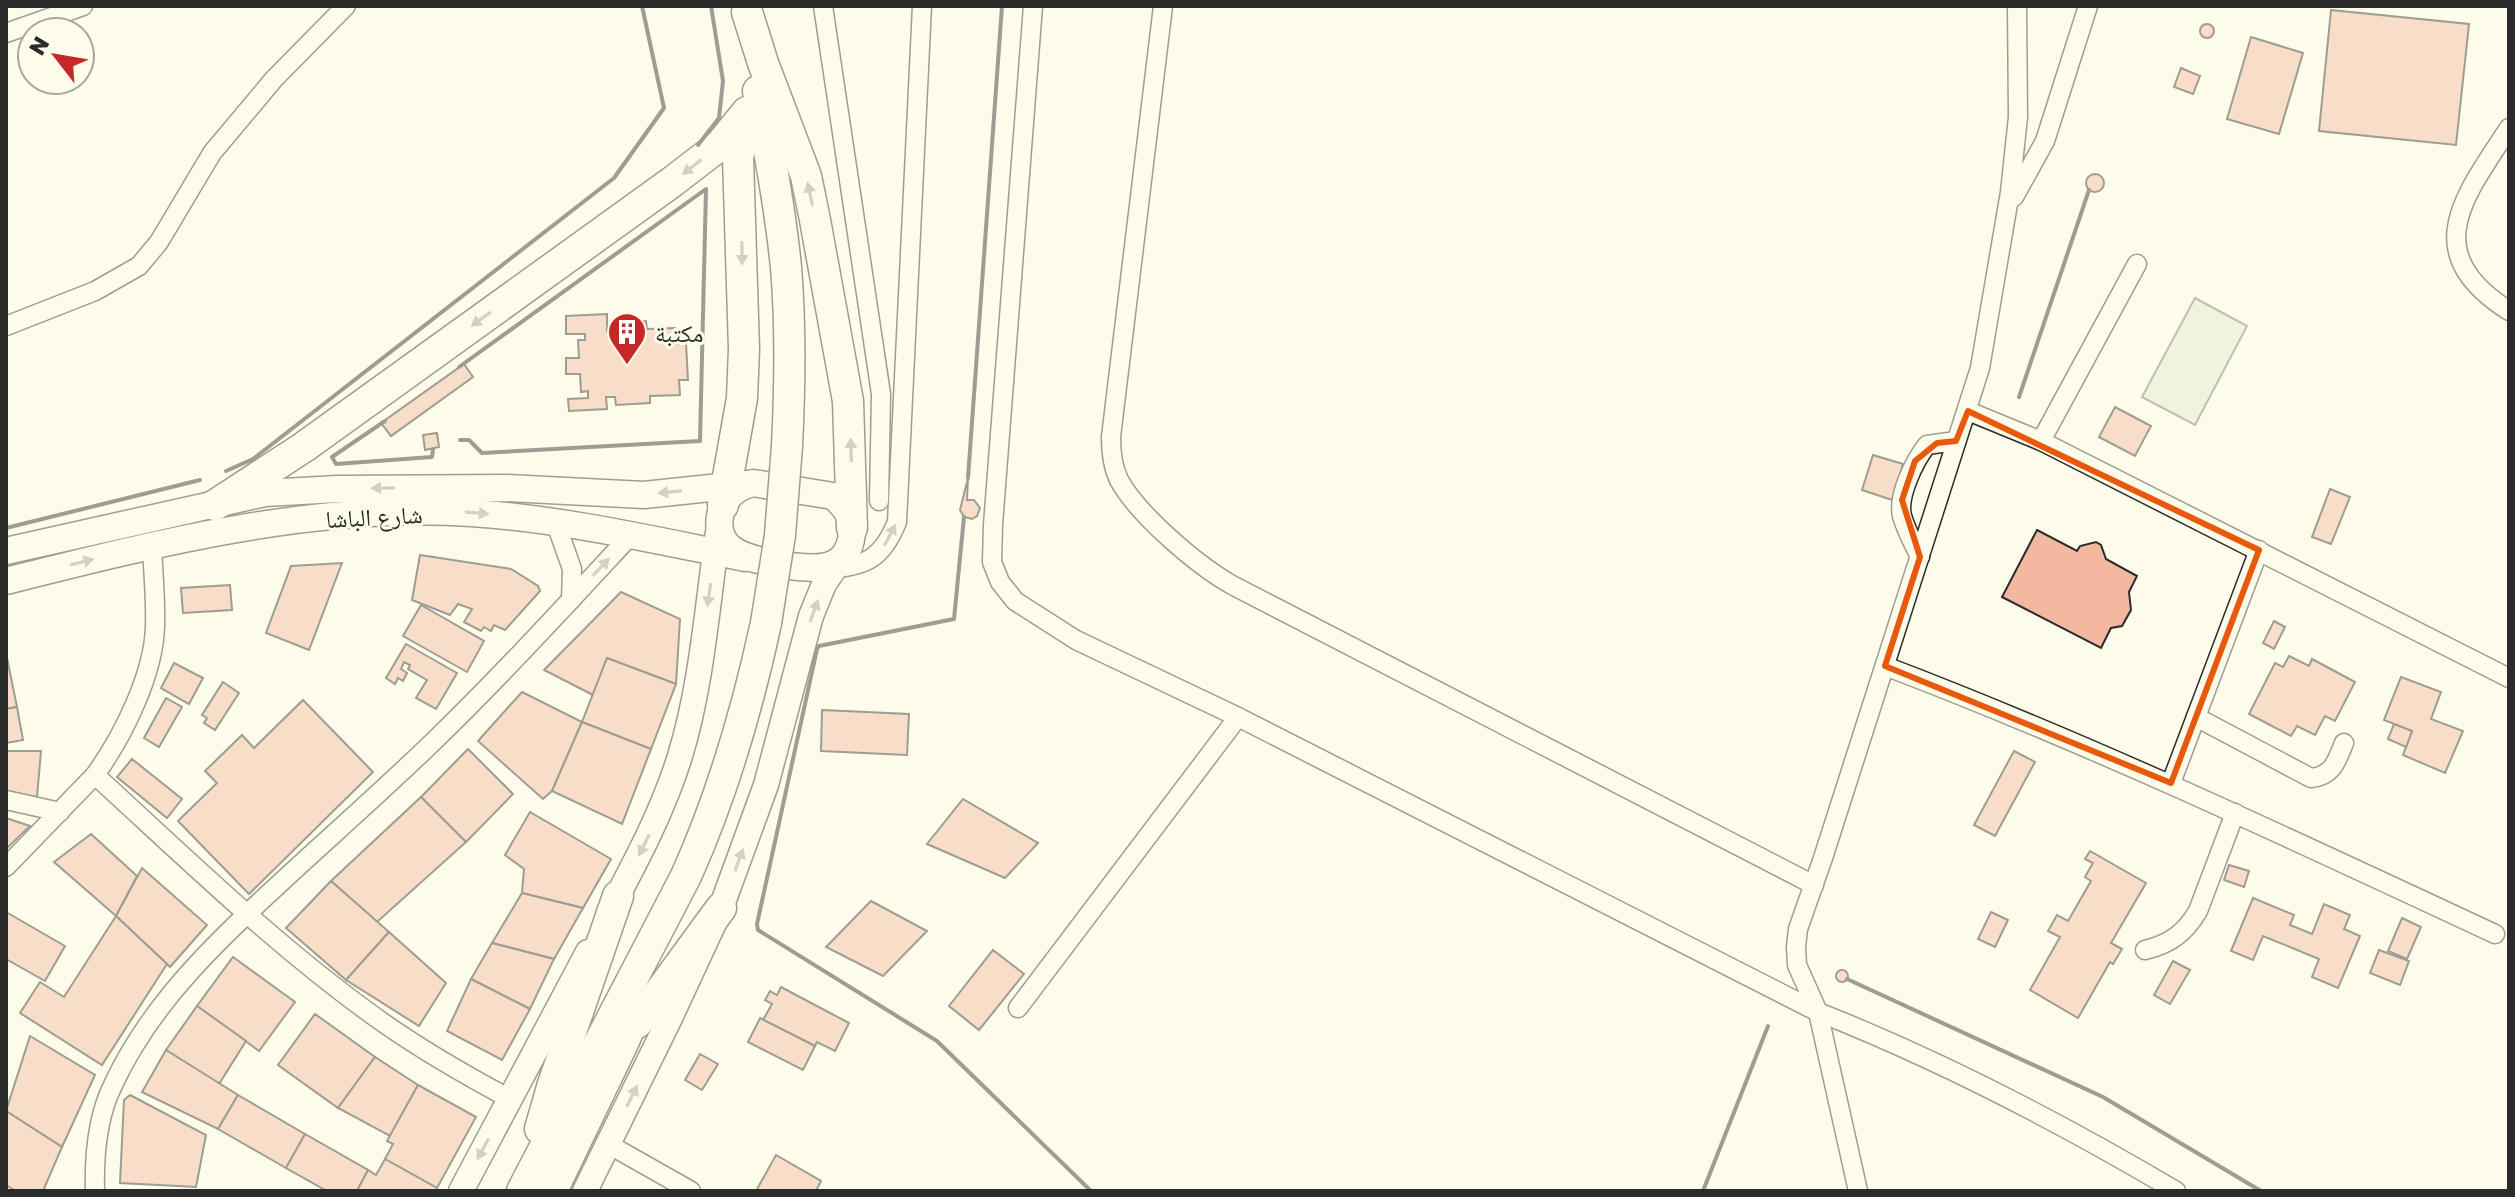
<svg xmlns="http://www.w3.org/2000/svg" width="2515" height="1197" viewBox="0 0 2515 1197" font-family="'Golos Text','Noto Naskh Arabic',sans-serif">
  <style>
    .green { fill: #deebd1; stroke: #74746e; stroke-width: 2 }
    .building { fill: #f2b8a0; stroke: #2b2b2b; stroke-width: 2 }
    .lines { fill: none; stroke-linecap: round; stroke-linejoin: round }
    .minor-casing { stroke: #2b2b2b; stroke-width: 21 }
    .tertiary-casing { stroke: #2b2b2b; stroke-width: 27 }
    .secondary-casing { stroke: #2b2b2b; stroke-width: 29 }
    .primary-casing { stroke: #2b2b2b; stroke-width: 33 }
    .minor { stroke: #fdfbea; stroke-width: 18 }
    .tertiary { stroke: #fdfbea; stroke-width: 24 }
    .secondary { stroke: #fdfbea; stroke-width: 26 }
    .primary { stroke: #fdfbea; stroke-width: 30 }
    .primary-bridge-casing { stroke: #2b2b2b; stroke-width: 33; stroke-linecap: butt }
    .primary-bridge { stroke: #fdfbea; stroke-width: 30 }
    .wall { stroke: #2b2b2b; stroke-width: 4 }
    .oneway { fill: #9e9d94 }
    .marked { fill: none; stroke: #e8590c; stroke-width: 6; stroke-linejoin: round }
    .labels { text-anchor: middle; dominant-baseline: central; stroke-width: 6; stroke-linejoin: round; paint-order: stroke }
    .poi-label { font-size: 24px; fill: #2b2b2b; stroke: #fdfbea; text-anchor: start }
    .street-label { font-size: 24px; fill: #2b2b2b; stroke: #fdfbea }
  </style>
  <rect width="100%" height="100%" fill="#fdfbea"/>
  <!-- green -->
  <polygon class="green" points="2195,298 2247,326 2195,425 2142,397"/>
  <!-- building -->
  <g class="building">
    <polygon points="2331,10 2469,24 2456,145 2319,131"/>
    <circle cx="2207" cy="31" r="7"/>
    <polygon points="2251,37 2303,53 2279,134 2227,119"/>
    <polygon points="2181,68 2200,76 2193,94 2174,87"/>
    <circle cx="2095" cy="183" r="9"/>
    <polygon points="607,314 607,331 614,331 614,323 646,321 647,329 675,328 675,344 686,343 688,380 679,380 680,395 650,396 650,403 616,405 615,397 606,397 607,409 569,411 568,399 588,398 588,391 581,392 580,374 566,374 566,358 579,358 578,340 585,340 585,334 566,334 566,316"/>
    <polygon points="464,364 473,377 391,436 381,423"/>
    <polygon points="2115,407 2151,426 2135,456 2099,437"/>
    <polygon points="437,433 439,447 425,450 423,435"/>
    <polygon points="1873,455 1903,464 1892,500 1862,490"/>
    <polygon points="968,478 967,500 974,500 980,508 977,516 972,519 964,517 960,510"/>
    <polygon points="2330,489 2350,497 2331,544 2312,537"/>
    <polygon points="2037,530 2077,551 2080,546 2096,542 2101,545 2106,559 2137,576 2129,592 2131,610 2122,626 2111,628 2101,648 2002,597"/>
    <polygon points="420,555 511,569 538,586 540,591 505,630 494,625 491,631 484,627 481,631 464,622 472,609 458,604 450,615 412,600"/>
    <polygon points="342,563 309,650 266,633 291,566"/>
    <polygon points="230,585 232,610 183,613 181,588"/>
    <polygon points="621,592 680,619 676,684 607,658 593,695 544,670"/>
    <polygon points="421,605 484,641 467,672 403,636"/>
    <polygon points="2274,621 2285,627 2274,649 2263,643"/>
    <polygon points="406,644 457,673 436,709 416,698 427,680 408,669 410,665 404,662 401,669 407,673 403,681 398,678 395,684 386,678"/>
    <polygon points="6,653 17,707 6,709"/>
    <polygon points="2289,656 2309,666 2312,659 2355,682 2335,721 2325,716 2315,735 2297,726 2291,736 2249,714 2275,663 2283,667"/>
    <polygon points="607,658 676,684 651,749 582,722"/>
    <polygon points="174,663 203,678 189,704 161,688"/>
    <polygon points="2401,677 2441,692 2431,719 2463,731 2445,773 2403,755 2412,731 2384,720"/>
    <polygon points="223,682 239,693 215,730 204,723 207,718 202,715"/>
    <polygon points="522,692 582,722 552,791 543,799 478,741"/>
    <polygon points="166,698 182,707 159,747 144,738"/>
    <polygon points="303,700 373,772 249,894 178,821 217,783 205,771 242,735 254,748"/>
    <polygon points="17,707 23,740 6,743 6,709"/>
    <polygon points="822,710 909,714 907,755 821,751"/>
    <polygon points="582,722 651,749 622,824 552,791"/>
    <polygon points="2394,724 2412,731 2406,747 2388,739"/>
    <polygon points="468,749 513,794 466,842 421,797"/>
    <polygon points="6,751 41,751 37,797 6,792"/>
    <polygon points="2014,751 2035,762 1995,836 1974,825"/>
    <polygon points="132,759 182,799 167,818 117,777"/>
    <polygon points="421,797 466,842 377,922 331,881"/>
    <polygon points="963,799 1038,843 1005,878 927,844"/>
    <polygon points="530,812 611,859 583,908 522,893 524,869 505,855"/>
    <polygon points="6,818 30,826 6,849"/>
    <polygon points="91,834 137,876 116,916 54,862"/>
    <polygon points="2090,851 2146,883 2111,943 2122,949 2113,964 2110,962 2078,1018 2030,990 2060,937 2048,931 2057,915 2068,921 2091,881 2085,877 2093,863 2085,859"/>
    <polygon points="2229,865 2249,871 2244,887 2224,880"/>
    <polygon points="142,868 207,925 170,967 116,916"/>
    <polygon points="331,881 389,932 346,980 286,928"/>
    <polygon points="522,893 583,908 554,959 492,943"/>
    <polygon points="2253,898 2294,915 2290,925 2312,934 2324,904 2350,915 2344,929 2360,936 2338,988 2312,977 2319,959 2263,936 2253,960 2231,951"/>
    <polygon points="871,901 927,931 883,976 826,947"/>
    <polygon points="6,912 65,946 45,981 6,959"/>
    <polygon points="1991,912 2008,920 1995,947 1978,939"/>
    <polygon points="116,916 167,964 102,1065 20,1013 40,982 64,997"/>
    <polygon points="2402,918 2421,927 2407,959 2388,951"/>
    <polygon points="389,932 446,983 419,1026 346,980"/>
    <polygon points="492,943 554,959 530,1009 471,979"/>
    <polygon points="993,950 1024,974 979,1030 949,1006"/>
    <polygon points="2379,950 2409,961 2400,985 2370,973"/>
    <polygon points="233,957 295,1002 259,1051 197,1006"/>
    <polygon points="2173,961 2190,970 2170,1004 2154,995"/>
    <circle cx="1842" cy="976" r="6"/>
    <polygon points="471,979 530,1009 502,1060 447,1031"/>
    <polygon points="781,987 849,1023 835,1051 817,1042 815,1046 763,1020 772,1004 765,1000 770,991 777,995"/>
    <polygon points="197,1006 246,1041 219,1084 166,1050"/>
    <polygon points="315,1014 375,1057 338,1108 278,1065"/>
    <polygon points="760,1018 815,1046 803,1070 748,1042"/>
    <polygon points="30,1036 95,1075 62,1147 6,1111"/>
    <polygon points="166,1050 238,1095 218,1129 142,1092"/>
    <polygon points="700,1054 718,1064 702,1090 685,1080"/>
    <polygon points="375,1057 418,1085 390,1136 338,1108"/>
    <polygon points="418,1085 476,1117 437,1188 385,1159 393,1144 387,1141"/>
    <polygon points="130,1095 206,1135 196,1187 120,1183 124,1100"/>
    <polygon points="238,1095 305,1134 286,1168 218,1129"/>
    <polygon points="6,1111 62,1147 43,1191 16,1191 6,1185"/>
    <polygon points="305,1134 368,1170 357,1191 327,1191 286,1168"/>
    <polygon points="776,1155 821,1181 816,1191 756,1191"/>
    <polygon points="385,1159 437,1188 435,1191 357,1191 368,1170 376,1175"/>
  </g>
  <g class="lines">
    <!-- minor casing -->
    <g class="minor-casing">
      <g id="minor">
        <polyline points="823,6 881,394 879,501"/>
        <polyline points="1033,6 993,525 992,562 1000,582 1015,601 1076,640 1238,717 1818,1012 1858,1191"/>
        <path d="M1163,6L1111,437C1111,452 1112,466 1119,480C1138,515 1197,565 1232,585L1814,885"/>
        <path d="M2017,6L2018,117L2010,192L1980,368L1823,858L1798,929L1796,947L1797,965L1818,1012C1942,1061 2061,1123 2176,1191"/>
        <polyline points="6,33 83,6"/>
        <path d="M2509,128C2464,197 2417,252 2509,311"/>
        <polyline points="2014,197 2045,141 2088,6"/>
        <polyline points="6,326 95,291 139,266 159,242 212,153 274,79 346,6"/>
        <polyline points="1968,411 2041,441 2509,678"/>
        <polyline points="2041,441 2137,264"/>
        <polyline points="555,521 572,569 571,600"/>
        <path d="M1920,557C1913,543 1906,530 1902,516C1897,496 1915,460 1927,445L1956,441"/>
        <path d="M826,569C865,567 882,559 897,522L922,6"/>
        <path d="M1885,666C2093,745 2293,840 2495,934"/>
        <path d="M2196,717L2311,778C2333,776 2337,760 2344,743"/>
        <path d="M95,775C189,861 281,951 385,1024C425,1052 467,1076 510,1099"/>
        <polyline points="2171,783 2259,550"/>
        <polyline points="6,800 60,812"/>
        <path d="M6,867L95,775C123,736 154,674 155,626C156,599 153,572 152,545"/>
        <path d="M2145,950C2170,944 2185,933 2198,911L2235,813"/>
        <polyline points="1018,1008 1238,717"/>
        <polyline points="608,1144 691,1191"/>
        <path d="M95,1191C94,1156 97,1117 113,1085C144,1018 194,964 247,914C308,856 373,800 434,741C502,675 566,605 631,535"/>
      </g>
    </g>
    <!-- tertiary casing -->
    <g class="tertiary-casing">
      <g id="tertiary">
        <path d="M609,912C636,861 663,811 680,756C702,684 707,606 718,532"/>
        <polyline points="461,1191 588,952"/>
        <polyline points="585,1191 670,1018 721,908 766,785 811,616 824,584 845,553"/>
      </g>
    </g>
    <!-- secondary casing -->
    <g class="secondary-casing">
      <g id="secondary">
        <path d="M753,483L833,496C845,506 853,517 852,533C848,576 808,569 778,564C751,559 714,553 720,516C723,497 736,487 753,483Z"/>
        <polyline points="6,551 265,493 337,489 507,488 644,495 748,484"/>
        <path d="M6,581C157,543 314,503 471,513C564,519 654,540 745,558"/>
      </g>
    </g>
    <!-- primary casing -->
    <g class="primary-casing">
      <g id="primary">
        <polyline points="747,12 763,63 806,176 815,220 848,401 852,528"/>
        <path d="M758,91C769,150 780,208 786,267C791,327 790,386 787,446"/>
        <polyline points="215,505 304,447 672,182 720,145 747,112"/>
        <polyline points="723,505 742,398 744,349 738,158 746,118"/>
        <polyline points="637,1023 721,908"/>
        <polyline points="540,1129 552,1087 618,896"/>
        <path d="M522,1191L686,876C723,794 747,711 766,623"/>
        <polyline points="552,1191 624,1041 641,1001"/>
      </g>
    </g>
    <!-- minor -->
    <use href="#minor" class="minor"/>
    <!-- tertiary -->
    <use href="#tertiary" class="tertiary"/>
    <!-- secondary -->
    <use href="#secondary" class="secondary"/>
    <!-- primary -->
    <use href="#primary" class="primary"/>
    <!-- primary-bridge casing -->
    <g class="primary-bridge-casing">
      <polyline id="primary-bridge" points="766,623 780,535 787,446"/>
    </g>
    <!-- primary-bridge -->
    <use href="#primary-bridge" class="primary-bridge"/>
    <!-- wall -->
    <g class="wall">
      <polyline points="698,145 719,118 723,81 711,6"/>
      <polyline points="459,367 706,189 700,441 482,453 469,440 460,440"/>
      <polyline points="2019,397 2089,190"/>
      <polyline points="385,421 332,457 336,464 432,457 433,449"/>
      <polyline points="226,471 253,459 614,178 664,108 642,6"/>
      <polyline points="968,478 1002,6"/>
      <polyline points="964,517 954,619 819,646 817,649 757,924 758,930 937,1041 1091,1191"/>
      <polyline points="6,528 200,480"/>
      <polyline points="1847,979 2103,1097 2261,1191"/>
      <polyline points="1703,1191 1768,1026"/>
    </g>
  </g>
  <!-- one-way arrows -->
  <defs><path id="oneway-solid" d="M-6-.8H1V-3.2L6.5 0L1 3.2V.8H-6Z" transform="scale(2)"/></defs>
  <g class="oneway">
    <use href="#oneway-solid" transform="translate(692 167) rotate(142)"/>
    <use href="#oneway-solid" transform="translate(810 194) rotate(-102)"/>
    <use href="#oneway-solid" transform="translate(742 253) rotate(89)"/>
    <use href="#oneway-solid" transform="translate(481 319) rotate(144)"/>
    <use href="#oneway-solid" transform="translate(851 450) rotate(-92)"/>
    <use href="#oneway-solid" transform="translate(383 488) rotate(179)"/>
    <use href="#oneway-solid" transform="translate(670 492) rotate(174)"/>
    <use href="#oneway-solid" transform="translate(477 513) rotate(4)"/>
    <use href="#oneway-solid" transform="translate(890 535) rotate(-62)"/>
    <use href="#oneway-solid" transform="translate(82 562) rotate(-14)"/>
    <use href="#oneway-solid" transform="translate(601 567) rotate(-47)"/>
    <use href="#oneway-solid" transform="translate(709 595) rotate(98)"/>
    <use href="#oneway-solid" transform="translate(814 611) rotate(-70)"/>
    <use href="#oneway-solid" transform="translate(644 845) rotate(116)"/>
    <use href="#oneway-solid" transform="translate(739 860) rotate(-70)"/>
    <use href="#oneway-solid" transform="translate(632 1096) rotate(-64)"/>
    <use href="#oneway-solid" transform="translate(483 1149) rotate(118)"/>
  </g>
  <!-- marked area -->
  <path d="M0 0H2515V1197H0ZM1968,411L2259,550L2171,783L1885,666L1920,557L1902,500L1915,461L1937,443L1956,441Z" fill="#fdfbea" fill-opacity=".55" fill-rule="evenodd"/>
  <path class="marked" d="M1968,411L2259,550L2171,783L1885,666L1920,557L1902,500L1915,461L1937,443L1956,441Z"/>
  <!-- icons -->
  <defs>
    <g id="building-pin" transform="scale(2)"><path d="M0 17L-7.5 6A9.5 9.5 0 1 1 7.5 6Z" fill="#c62828" stroke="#fdfbea"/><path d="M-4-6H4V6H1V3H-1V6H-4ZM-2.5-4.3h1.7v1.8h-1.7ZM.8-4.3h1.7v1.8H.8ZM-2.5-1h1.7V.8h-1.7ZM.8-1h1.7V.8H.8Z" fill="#fff"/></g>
  </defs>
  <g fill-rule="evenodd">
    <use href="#building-pin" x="627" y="332"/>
  </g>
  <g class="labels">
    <!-- poi labels -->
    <g class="poi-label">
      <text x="655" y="332">مكتبة</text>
    </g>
    <!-- street labels -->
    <g class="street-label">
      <text transform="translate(374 516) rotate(-3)">شارع الباشا</text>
    </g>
  </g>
  <!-- border -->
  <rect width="2515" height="1197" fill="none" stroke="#2b2b2b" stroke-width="16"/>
  <!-- north arrow -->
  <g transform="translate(56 56) rotate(301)"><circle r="38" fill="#fdfbea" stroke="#a9a89e" stroke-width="2"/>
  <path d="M0-6L14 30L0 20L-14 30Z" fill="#c62828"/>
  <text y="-12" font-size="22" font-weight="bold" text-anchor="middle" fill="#2b2b2b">N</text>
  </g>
</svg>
